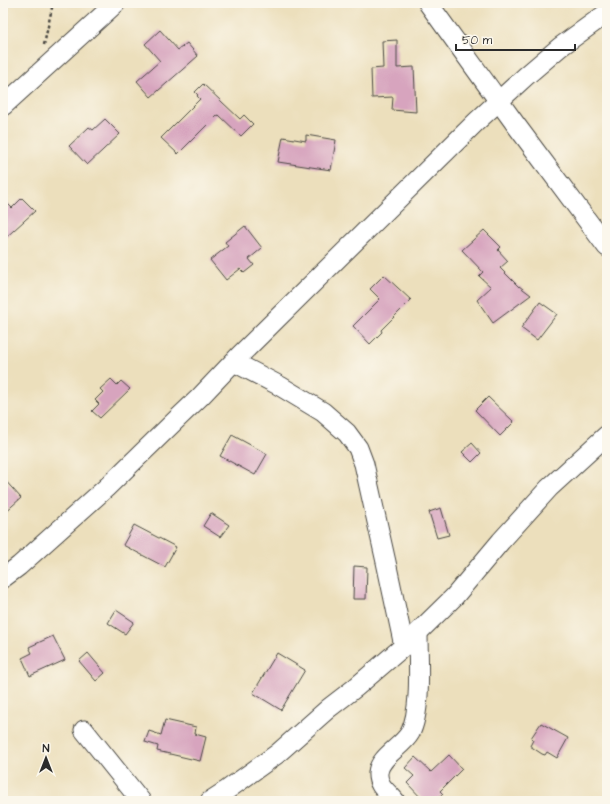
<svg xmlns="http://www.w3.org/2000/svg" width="610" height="804" viewBox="0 0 610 804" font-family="'Architects Daughter',sans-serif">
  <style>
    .building { fill: #d7a4be }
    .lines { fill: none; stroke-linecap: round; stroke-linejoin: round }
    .minor-casing { stroke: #484641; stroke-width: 21 }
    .path { stroke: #484641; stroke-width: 2.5; stroke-dasharray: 3 3; stroke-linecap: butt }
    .minor { stroke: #fff; stroke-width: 19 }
  </style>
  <rect width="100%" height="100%" fill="#fbf7ec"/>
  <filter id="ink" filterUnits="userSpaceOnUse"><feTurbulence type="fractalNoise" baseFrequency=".025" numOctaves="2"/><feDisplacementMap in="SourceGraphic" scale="8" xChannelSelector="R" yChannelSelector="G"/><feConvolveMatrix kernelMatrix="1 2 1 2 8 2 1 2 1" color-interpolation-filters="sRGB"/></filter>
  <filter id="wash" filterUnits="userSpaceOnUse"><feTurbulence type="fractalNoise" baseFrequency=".012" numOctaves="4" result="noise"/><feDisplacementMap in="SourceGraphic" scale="16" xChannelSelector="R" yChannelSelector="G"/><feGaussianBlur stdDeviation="0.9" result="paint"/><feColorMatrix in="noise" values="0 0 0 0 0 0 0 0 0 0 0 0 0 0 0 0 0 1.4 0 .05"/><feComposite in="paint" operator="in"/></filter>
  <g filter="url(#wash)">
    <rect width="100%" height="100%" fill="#ecdfbc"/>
    <g id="blocks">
      <!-- building -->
      <g class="building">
        <polygon points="160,30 178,50 187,43 198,56 151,97 137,81 160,61 145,44"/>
        <polygon points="397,40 397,68 414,67 416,112 392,110 393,97 372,98 371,69 383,68 382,41"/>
        <polygon points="203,84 240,119 244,115 253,124 241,136 219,115 219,116 217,115 178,154 161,138 200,99 197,96 198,95 195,92"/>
        <polygon points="105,119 120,134 87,165 69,146 89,127 93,130"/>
        <polygon points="306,135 336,140 331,170 278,162 283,137 306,141"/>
        <polygon points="22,198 35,211 3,240 3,199 12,208"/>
        <polygon points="245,226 262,248 249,259 254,265 244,273 240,269 226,280 210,260 228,246 225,242"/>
        <polygon points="484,230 501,247 498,250 508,261 500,268 519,287 519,286 531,295 493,323 477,300 491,287 479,276 483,272 462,250"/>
        <polygon points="384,275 411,300 381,330 382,332 370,344 353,326 380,299 370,289"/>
        <polygon points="540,302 557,314 537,340 521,328"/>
        <polygon points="111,379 117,385 121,381 130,389 100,418 92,411 99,404 95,400 103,392 100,389"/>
        <polygon points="488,397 514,422 500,436 475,410"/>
        <polygon points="232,435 267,454 255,475 220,456"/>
        <polygon points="472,443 481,453 472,462 462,452"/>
        <polygon points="3,478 21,498 3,514"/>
        <polygon points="441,508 449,535 437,538 429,512"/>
        <polygon points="211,513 229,525 220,537 203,526"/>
        <polygon points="134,525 176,547 165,567 123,545"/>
        <polygon points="354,566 367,567 366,599 353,599"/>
        <polygon points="116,610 134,622 125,634 108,623"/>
        <polygon points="53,636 65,660 30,676 22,658 32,653 29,647"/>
        <polygon points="88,653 105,673 96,681 79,661"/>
        <polygon points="277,653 305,670 281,710 253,693"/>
        <polygon points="165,720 196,727 195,734 206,737 200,761 157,751 158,746 145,742 149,731 161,735"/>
        <polygon points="541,723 568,738 557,758 547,752 545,755 542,754 530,746 533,740 531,738"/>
        <polygon points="449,755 462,769 440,791 443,794 435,801 424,801 407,783 414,776 405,768 415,757 431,772"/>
      </g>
    </g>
  </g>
  <g filter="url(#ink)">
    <use href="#blocks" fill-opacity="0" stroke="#484641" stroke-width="1"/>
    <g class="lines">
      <!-- minor casing -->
      <g class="minor-casing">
        <g id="minor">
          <polyline points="428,3 516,125 607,247"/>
          <polyline points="3,106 116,3"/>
          <polyline points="234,362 280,386 323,412 347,433 358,448 364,464 386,562 404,646"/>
          <polyline points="3,578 19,566 106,488 177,419 200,397 239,356 476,122 526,76 560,47 607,13"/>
          <polyline points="84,730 141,801"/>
          <polyline points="210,801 227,790 277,754 329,708 355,688 404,646 454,597 501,541 549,488 607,435"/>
          <path d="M395,801C388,792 377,786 378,773C379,757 402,747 410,733C422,710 418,660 418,633"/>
        </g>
      </g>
      <!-- path -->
      <polyline class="path" points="44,45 53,3"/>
      <!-- minor -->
      <use href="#minor" class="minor"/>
    </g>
  </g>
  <!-- margin -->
  <rect width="610" height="804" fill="none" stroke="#fbf7ec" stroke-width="16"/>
  <!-- north arrow -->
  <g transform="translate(46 758)" stroke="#fbf7ec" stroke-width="3" paint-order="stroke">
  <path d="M0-3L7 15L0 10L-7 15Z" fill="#2b2b2b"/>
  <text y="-6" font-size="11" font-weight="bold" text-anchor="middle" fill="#2b2b2b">N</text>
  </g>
  <!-- scale -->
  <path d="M456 44v6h119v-6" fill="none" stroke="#2b2b2b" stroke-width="2"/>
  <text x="462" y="44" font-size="12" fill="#2b2b2b" stroke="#fbf7ec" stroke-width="3" paint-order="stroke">50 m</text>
</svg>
